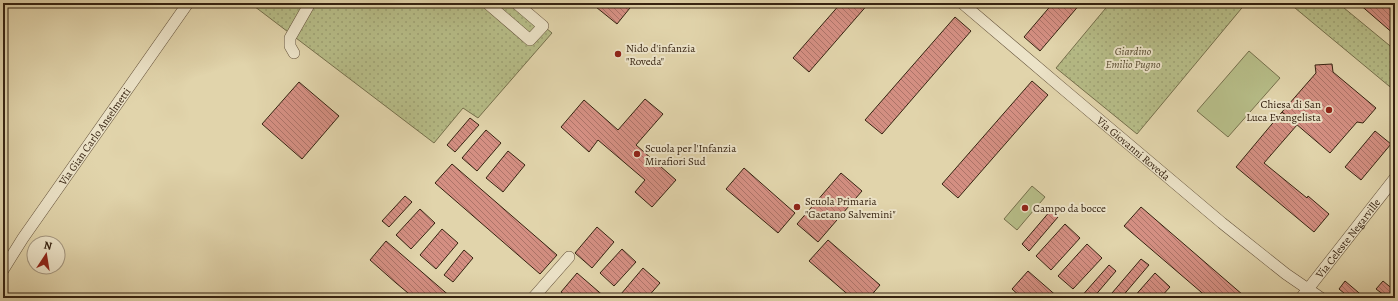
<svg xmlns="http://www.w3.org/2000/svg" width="1398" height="301" viewBox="0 0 1398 301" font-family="Alegreya,serif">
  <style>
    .park { fill: url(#park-dots); stroke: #76704c }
    .pitch { fill: #b6bc87; stroke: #76704c }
    .building { fill: url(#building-back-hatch); stroke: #362311 }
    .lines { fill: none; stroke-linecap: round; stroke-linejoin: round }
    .minor-casing { stroke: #614f38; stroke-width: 12 }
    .minor { stroke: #ece3c8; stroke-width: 11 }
    .poi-dot { fill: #8f2418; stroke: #ece3c8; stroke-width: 1.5 }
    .labels { text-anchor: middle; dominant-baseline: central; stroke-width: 4; stroke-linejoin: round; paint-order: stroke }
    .poi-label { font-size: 11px; fill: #362311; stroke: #ece3c8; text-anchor: start }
    .park-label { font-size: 11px; font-style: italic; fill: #56492e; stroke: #ece3c8 }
    .street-label { font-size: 11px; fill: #362311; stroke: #ece3c8 }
  </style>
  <defs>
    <pattern id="park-dots" width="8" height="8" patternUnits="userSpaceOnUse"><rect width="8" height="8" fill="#b6bc87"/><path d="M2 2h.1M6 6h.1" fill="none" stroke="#9da174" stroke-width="1.8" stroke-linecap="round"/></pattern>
    <pattern id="building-back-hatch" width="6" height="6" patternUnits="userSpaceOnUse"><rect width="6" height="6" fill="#d48f82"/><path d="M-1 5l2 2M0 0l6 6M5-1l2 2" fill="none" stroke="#ad7469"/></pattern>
  </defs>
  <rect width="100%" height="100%" fill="#e1d4ab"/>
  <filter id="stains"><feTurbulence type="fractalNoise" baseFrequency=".005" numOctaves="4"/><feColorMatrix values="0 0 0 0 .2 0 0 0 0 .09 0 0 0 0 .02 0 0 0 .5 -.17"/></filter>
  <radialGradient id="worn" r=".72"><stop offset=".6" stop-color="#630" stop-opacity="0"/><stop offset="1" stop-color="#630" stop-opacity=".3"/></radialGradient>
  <!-- park -->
  <g class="park">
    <polygon points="250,3 516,3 552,33 478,118 463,108 434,143"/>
    <polygon points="1110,3 1246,3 1137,134 1056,68"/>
    <polygon points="1289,3 1338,3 1395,50 1395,91"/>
  </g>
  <!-- pitch -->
  <g class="pitch">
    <polygon points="1249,51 1280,78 1228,137 1197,111"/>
    <polygon points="1032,186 1045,197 1017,230 1004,219"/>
  </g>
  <!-- building -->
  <g class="building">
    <polygon points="591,3 634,3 617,24"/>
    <polygon points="841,3 869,3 809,72 793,58"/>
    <polygon points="1053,3 1081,3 1040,51 1024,37"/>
    <polygon points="1358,3 1395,3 1395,35"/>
    <polygon points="955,17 971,31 882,134 865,120"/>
    <polygon points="1332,64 1333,72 1376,108 1363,123 1357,122 1330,153 1282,112 1316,73 1315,65"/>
    <polygon points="1032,81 1048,95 958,198 942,184"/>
    <polygon points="299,82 339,116 302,159 262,124"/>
    <polygon points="645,99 663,114 636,145 676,180 652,207 635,192 645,180 598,140 589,152 561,127 584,100 618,130"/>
    <polygon points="1282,112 1297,125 1264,163 1307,198 1308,196 1329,214 1314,232 1236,167"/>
    <polygon points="470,118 479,125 455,152 447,145"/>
    <polygon points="486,130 501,143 477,171 462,158"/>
    <polygon points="1375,131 1391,144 1361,180 1345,167"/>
    <polygon points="508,151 525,165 503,192 486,178"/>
    <polygon points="452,164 557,255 540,274 435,183"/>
    <polygon points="744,168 795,213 778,233 726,189"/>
    <polygon points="841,173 862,191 818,242 797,224"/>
    <polygon points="405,196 412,202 389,227 382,221"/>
    <polygon points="1141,207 1243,295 1241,298 1208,298 1124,226"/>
    <polygon points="420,209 435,223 411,249 396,235"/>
    <polygon points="1051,210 1058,217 1029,251 1022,244"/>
    <polygon points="1065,224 1080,238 1051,270 1036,256"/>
    <polygon points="597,227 614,242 592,268 575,253"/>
    <polygon points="442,229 458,243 436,269 420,255"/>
    <polygon points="828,240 880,285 869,298 852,298 809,261"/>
    <polygon points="386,241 452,298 414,298 396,283 370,260"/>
    <polygon points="1087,244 1102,258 1073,289 1058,276"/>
    <polygon points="622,249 636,262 614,286 600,273"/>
    <polygon points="464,250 473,258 453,282 444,275"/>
    <polygon points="1141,259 1149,265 1121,298 1118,298 1112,293"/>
    <polygon points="1109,265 1116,271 1093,298 1080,298"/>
    <polygon points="643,268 660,283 647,298 626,298 621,294"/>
    <polygon points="1028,271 1059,298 1022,298 1012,289"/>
    <polygon points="577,273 606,298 568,298 561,292"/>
    <polygon points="1155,273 1170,287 1160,298 1133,298"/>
    <polygon points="1345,281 1365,298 1350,298 1339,289"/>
    <polygon points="1383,281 1395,291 1395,298 1388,298 1376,289"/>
  </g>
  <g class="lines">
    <!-- minor casing -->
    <g class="minor-casing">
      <g id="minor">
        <polyline points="487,3 530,40 543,26 516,3"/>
        <path id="s1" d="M962,3L1062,88L1222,223L1286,274L1321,298"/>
        <polyline points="294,53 290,46 290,38 310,3"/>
        <path id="s2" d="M3,270L23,238L188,3"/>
        <polyline points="533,298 569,257"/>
        <path id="s3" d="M1301,298L1395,178"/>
      </g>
    </g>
    <!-- minor -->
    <use href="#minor" class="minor"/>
  </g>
  <!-- markers -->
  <g class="poi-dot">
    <circle cx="618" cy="54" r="4"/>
    <circle cx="1329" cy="110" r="4"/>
    <circle cx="637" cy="154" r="4"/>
    <circle cx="797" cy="207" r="4"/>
    <circle cx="1025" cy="208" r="4"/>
  </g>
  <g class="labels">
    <!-- poi labels -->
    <g class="poi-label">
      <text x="626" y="48">Nido d'infanzia<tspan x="626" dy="13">"Roveda"</tspan></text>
      <text x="1321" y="104" text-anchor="end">Chiesa di San<tspan x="1321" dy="13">Luca Evangelista</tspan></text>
      <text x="645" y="148">Scuola per l'Infanzia<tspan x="645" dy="13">Mirafiori Sud</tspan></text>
      <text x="805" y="201">Scuola Primaria<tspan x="805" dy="13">"Gaetano Salvemini"</tspan></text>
      <text x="1033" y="208">Campo da bocce</text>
    </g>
    <!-- park labels -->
    <g class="park-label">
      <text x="1133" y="51">Giardino<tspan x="1133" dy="13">Emilio Pugno</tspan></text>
    </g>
    <!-- street labels -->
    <g class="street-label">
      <text stroke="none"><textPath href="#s2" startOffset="162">Via Gian Carlo Anselmetti</textPath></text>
      <text stroke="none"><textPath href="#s1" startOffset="225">Via Giovanni Roveda</textPath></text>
      <text stroke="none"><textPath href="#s3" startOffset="76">Via Celeste Negarville</textPath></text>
    </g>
  </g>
  <!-- margin -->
  <rect width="1398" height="301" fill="none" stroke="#e1d4ab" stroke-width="16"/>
  <rect x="4" y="4" width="1390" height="293" fill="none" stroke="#362311" stroke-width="2"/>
  <rect x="8" y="8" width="1382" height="285" fill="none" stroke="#362311"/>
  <!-- north arrow -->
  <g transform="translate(46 255) rotate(12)"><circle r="19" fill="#ece3c8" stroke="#a3967f"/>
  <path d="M0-3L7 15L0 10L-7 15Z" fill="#8f2418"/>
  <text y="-6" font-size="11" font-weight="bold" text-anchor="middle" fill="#362311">N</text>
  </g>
  <rect width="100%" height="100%" filter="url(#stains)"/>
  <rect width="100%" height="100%" fill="url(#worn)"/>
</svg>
